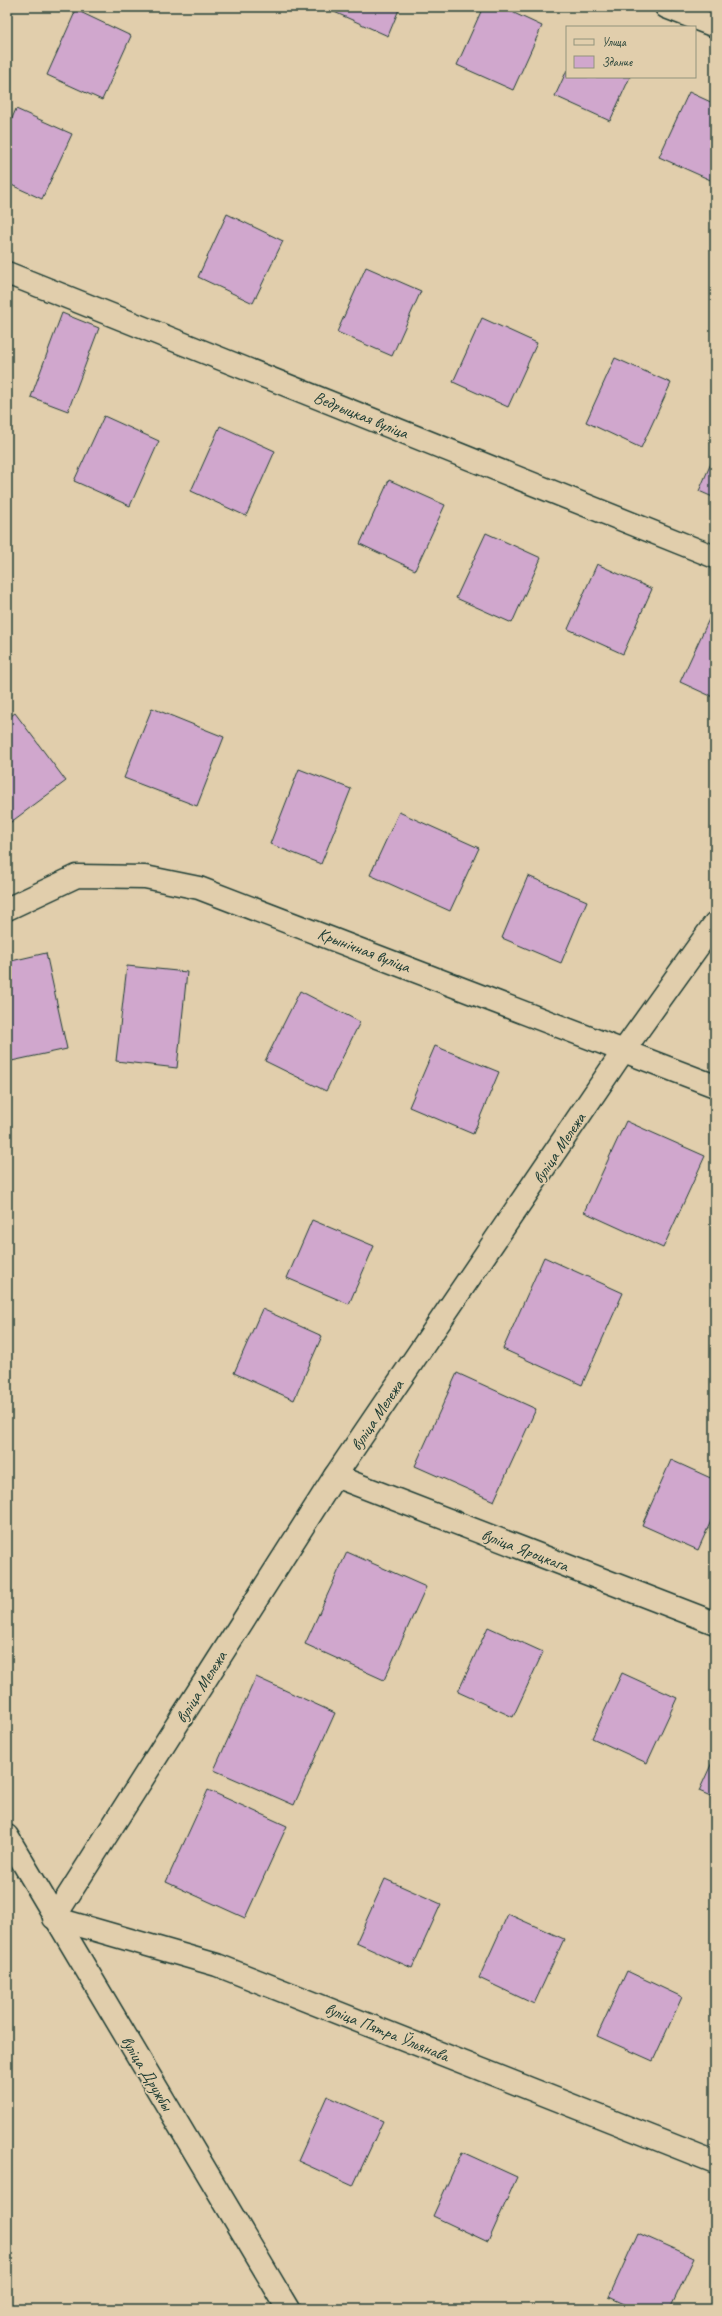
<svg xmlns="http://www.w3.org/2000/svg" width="722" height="2316" viewBox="0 0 722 2316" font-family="Caveat,sans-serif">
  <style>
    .building { fill: #d0a7cd; stroke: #1f3d34 }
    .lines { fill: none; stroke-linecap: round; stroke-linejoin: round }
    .minor-casing { stroke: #1f3d34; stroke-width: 25 }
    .minor { stroke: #e1ceac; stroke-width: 22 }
    .labels { text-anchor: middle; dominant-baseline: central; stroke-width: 3.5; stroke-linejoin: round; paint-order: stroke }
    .street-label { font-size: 17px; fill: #1f3d34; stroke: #e1ceac }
  </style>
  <rect width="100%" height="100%" fill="#e1ceac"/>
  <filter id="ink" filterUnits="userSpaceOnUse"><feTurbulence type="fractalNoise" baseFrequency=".025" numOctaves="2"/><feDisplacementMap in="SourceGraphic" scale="8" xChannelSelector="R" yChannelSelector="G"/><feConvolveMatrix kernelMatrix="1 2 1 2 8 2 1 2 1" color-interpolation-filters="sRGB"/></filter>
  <g filter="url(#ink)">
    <!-- building -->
    <g class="building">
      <polygon points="334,7 400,7 388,36 332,11"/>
      <polygon points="483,7 501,7 542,26 513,90 457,65"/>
      <polygon points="76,10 131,36 102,100 47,75"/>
      <polygon points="567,70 567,77 630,77 610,121 555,96"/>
      <polygon points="689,92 715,104 715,182 659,157"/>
      <polygon points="16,109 72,134 42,199 7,183 7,130"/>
      <polygon points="227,214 283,241 253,303 198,277"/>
      <polygon points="366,267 421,291 392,356 337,332"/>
      <polygon points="62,313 99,328 68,411 31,397"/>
      <polygon points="482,318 537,343 508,407 453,382"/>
      <polygon points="615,358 671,383 641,448 586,422"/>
      <polygon points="104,416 159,441 130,506 74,481"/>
      <polygon points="220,426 275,451 246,516 191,491"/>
      <polygon points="715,454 715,498 699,491"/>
      <polygon points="389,480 445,505 415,570 360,544"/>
      <polygon points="486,533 541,558 512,623 456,598"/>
      <polygon points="597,564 652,589 623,654 568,629"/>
      <polygon points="710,617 715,620 715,698 680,682"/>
      <polygon points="152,708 224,737 197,806 124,778"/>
      <polygon points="15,713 66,781 7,825 7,719"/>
      <polygon points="299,769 351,789 321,864 270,844"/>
      <polygon points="399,812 479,848 450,911 370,875"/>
      <polygon points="528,876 587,901 561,963 502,938"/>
      <polygon points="46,953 67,1049 7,1062 7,962"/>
      <polygon points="127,966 187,972 177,1068 116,1061"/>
      <polygon points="300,991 360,1022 326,1091 265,1061"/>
      <polygon points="435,1046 499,1072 473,1134 409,1107"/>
      <polygon points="626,1121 705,1156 663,1248 584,1212"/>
      <polygon points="312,1220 374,1246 349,1304 287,1278"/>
      <polygon points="544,1257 623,1293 582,1385 503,1349"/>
      <polygon points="262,1309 322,1336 294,1400 234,1373"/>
      <polygon points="457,1373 536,1409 494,1501 415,1466"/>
      <polygon points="671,1460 715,1480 715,1512 698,1550 642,1525"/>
      <polygon points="347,1552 426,1587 384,1680 305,1644"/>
      <polygon points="488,1627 543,1652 513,1717 458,1692"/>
      <polygon points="622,1673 677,1698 647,1763 592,1738"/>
      <polygon points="256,1677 335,1713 294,1805 214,1770"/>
      <polygon points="715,1756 715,1798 699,1791"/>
      <polygon points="208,1790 287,1826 245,1918 166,1882"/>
      <polygon points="385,1879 441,1904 412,1968 356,1943"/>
      <polygon points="508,1914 564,1939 534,2004 479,1978"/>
      <polygon points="627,1971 682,1997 653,2061 597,2036"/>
      <polygon points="327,2096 383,2121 353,2186 298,2161"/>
      <polygon points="462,2152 517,2177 488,2242 433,2216"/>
      <polygon points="638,2233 694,2258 670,2309 635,2309 609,2297"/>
    </g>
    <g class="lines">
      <!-- minor casing -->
      <g class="minor-casing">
        <g id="minor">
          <polyline points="666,7 715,26"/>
          <polyline points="7,273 715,557"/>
          <polyline points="7,909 77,876 145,877 199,888 715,1086"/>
          <polyline points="715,923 624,1050 335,1476 54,1918 217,1965 715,2162"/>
          <polyline points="335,1476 715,1623"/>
          <polyline points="7,1836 288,2309"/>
        </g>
      </g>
      <!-- minor -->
      <use href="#minor" class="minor"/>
    </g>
  </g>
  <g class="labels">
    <!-- street labels -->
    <g class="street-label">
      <text transform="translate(361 415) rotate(22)">Ведрыцкая вуліца</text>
      <text transform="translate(364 950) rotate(21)">Крынічная вуліца</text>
      <text transform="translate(559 1148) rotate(-56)">вуліца Мележа</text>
      <text transform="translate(377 1415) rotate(-56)">вуліца Мележа</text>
      <text transform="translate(525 1550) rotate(21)">вуліца Яроцкага</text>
      <text transform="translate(201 1687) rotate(-58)">вуліца Мележа</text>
      <text transform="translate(387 2032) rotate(22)">вуліца Пятра Ўльянава</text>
      <text transform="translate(147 2073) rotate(59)">вуліца Дружбы</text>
    </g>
  </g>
  <!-- margin -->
  <rect width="722" height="2316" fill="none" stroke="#e1ceac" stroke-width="24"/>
  <rect x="12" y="12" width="698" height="2292" fill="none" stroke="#1f3d34" stroke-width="1.5" filter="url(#ink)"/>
  <!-- legend -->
  <rect x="566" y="26" width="130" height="52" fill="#e1ceac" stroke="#93947c"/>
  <rect x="574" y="39" width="20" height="6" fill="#e1ceac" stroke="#93947c"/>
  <text x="602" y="46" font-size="12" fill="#1f3d34">Улица</text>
  <rect x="574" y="56" width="20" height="12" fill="#d0a7cd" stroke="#93947c"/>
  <text x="602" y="66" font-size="12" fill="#1f3d34">Здание</text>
</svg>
